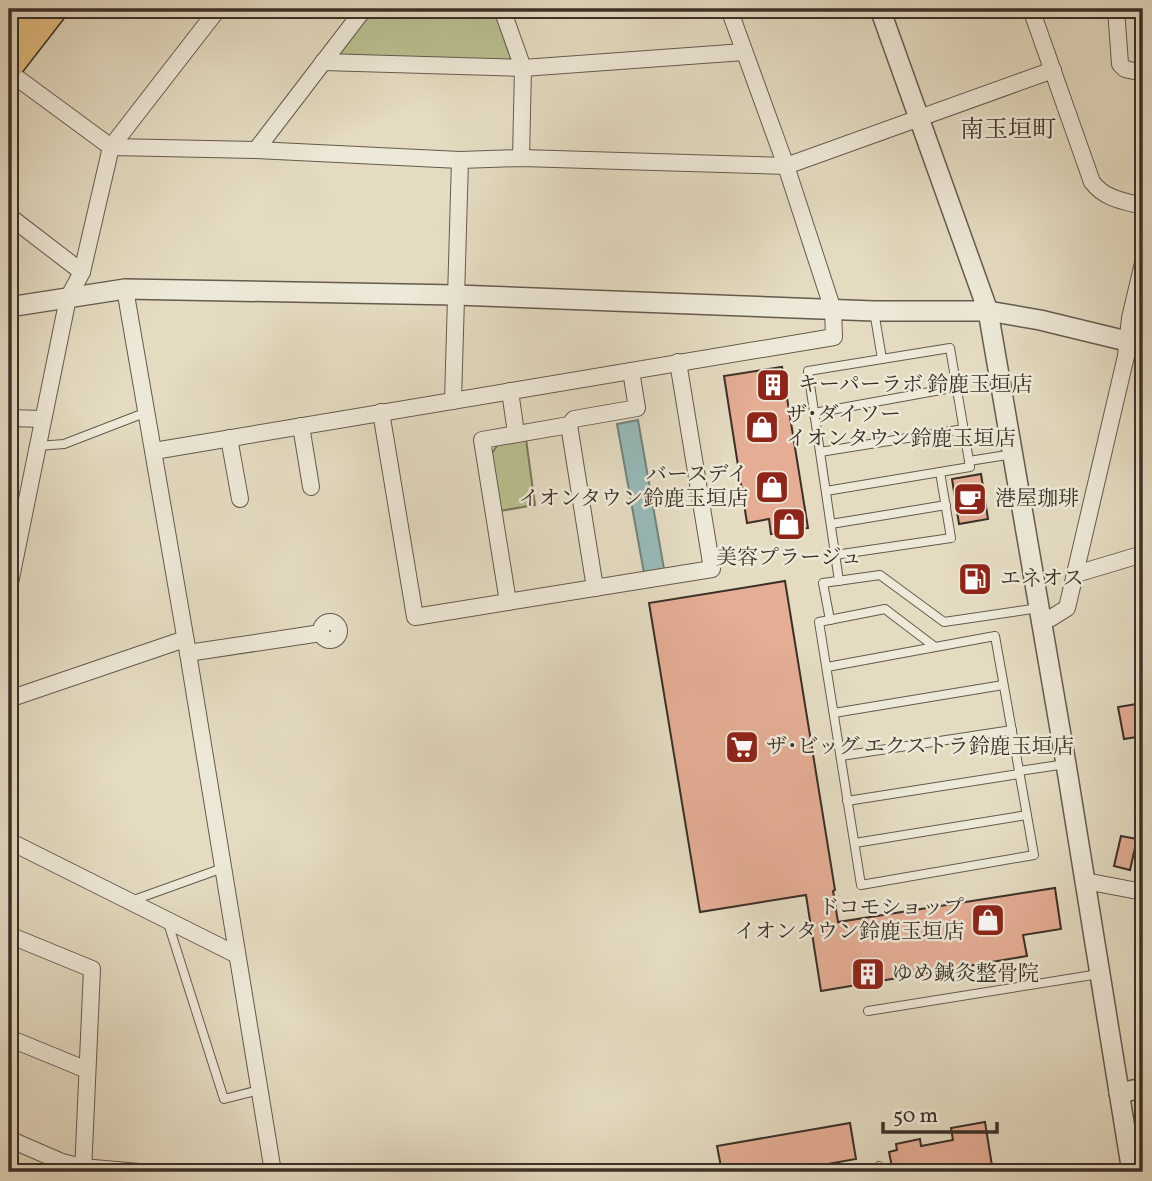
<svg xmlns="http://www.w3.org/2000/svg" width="1152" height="1181" viewBox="0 0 1152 1181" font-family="Vollkorn,'Noto Serif JP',serif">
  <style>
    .green { fill: #b9bf90; stroke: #7a785c; stroke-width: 2 }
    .water { fill: #97bab9; stroke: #72837f; stroke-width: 2 }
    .building { fill: #e4ad94; stroke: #3b3028; stroke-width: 2 }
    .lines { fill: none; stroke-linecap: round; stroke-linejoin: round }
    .service-casing { stroke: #655b4e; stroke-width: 10 }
    .minor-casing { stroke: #655b4e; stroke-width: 18 }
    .tertiary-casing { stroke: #655b4e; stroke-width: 22 }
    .trunk-casing { stroke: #3b3028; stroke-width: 29 }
    .service { stroke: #ede8d7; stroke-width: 8 }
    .minor { stroke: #ede8d7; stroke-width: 16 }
    .tertiary { stroke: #ede8d7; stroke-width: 19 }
    .trunk { stroke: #e2be80; stroke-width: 26 }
    .labels { text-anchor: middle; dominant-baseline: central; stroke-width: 5; stroke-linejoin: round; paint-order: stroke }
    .poi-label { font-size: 21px; fill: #3b3028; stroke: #ede8d7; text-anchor: start }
    .quarter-label { font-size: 24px; fill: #3b3028; stroke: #ede8d7 }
  </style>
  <rect width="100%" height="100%" fill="#e4dbc1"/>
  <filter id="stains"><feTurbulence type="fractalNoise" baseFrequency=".00286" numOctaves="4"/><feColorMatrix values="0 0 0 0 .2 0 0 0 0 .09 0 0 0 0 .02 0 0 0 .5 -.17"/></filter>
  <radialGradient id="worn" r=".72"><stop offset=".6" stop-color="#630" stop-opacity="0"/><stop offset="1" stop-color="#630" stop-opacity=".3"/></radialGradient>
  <!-- green -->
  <g class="green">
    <polygon points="370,9 494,9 511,58 506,63 341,58 337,51"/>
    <polygon points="526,439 535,505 500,511 490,456 499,443"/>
  </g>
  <!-- water -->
  <polygon class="water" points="638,420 664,569 644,573 617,424"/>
  <!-- building -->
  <g class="building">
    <polygon points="782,367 808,528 771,534 769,519 747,523 724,376"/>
    <polygon points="981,474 988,519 959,524 952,479"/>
    <polygon points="785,581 835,890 833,891 838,922 1055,888 1061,929 1023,935 1027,956 821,991 806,895 700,912 649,603"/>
    <polygon points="1143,703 1143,736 1124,739 1118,707"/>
    <polygon points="1121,836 1137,839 1130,870 1114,866"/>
    <polygon points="985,1122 993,1172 893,1172 889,1152 897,1150 896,1144 920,1139 921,1146 953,1140 951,1128"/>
    <polygon points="850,1123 856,1159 783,1172 722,1172 717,1146"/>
  </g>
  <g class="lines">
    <!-- service casing -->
    <g class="service-casing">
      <g id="service">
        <polyline points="874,311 882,359"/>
        <polyline points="814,413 957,387"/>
        <polyline points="38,446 64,444 147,412"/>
        <polyline points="820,452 964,429"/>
        <polyline points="969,461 1013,454"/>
        <path d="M826,491L970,467L950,348L808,371C818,441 829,511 839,581"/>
        <polyline points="831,524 946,505"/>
        <polyline points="835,555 951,538 940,472"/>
        <polyline points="830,620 823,583 880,575 944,622 1039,608"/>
        <polyline points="827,667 995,636 1034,855 861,885 819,622 885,609 935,647"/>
        <polyline points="834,713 1003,685"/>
        <polyline points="841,756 1012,730"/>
        <polyline points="1019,771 1066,764"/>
        <polyline points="847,801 1019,774"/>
        <polyline points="855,843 1027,815"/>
        <polyline points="131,901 223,868"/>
        <polyline points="168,923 224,1099 259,1090"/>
        <polyline points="868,1011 1099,974"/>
        <polyline points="879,1166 880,1172"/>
      </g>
    </g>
    <!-- minor casing -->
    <g class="minor-casing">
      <g id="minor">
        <polyline points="502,9 523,68 521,158"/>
        <path d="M1031,9L1092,182C1105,199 1123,201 1143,206"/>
        <polyline points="1116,9 1120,64 1125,69 1143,73"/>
        <polyline points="323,62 523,68 744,52"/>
        <polyline points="9,72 111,147 256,150 460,160 521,158 786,166 1053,70"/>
        <polyline points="256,150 364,9"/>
        <polyline points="9,216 82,272"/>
        <polyline points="125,289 188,653 273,1172"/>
        <polyline points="510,391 516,433"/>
        <polyline points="453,401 460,160"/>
        <polyline points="381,412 415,617 712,569 678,362"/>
        <polyline points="9,418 43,419"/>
        <polyline points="569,425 595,588"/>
        <polyline points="301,426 311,487"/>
        <polyline points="229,438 240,499"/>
        <polyline points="154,451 834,337 833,310 786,166 729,9"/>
        <polyline points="1076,574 1143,554"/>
        <polyline points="9,588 68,298 82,272 111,147 218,9"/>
        <polyline points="508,602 482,440 569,425 574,419 637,408 631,371"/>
        <polyline points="1041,620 1051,618 1067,608 1126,356 1130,318 1143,263"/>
        <circle cx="330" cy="631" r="9"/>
        <polyline points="188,653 321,633"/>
        <polyline points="9,699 185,639"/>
        <polyline points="9,841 237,955"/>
        <polyline points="1085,881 1143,892"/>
        <polyline points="9,935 92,969 83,1172"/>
        <polyline points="9,1038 87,1070"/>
        <polyline points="9,1139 62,1162 82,1167 139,1172"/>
      </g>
    </g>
    <!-- tertiary casing -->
    <g class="tertiary-casing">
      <g id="tertiary">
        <polyline points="880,9 988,311 1066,764 1132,1172"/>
        <polyline points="9,307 125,289 456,295 874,311 988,311 1040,320 1143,345"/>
        <polyline points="1119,1093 1143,1088"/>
      </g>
    </g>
    <!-- trunk casing -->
    <g class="trunk-casing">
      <g id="trunk">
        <polyline points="9,35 29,9"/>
        <polyline points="9,67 54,9"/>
      </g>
    </g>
    <!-- service -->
    <use href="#service" class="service"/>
    <!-- minor -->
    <use href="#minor" class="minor"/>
    <!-- tertiary -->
    <use href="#tertiary" class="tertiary"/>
    <!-- trunk -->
    <use href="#trunk" class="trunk"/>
  </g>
  <!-- icons -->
  <defs>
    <g id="building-square" transform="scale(1.75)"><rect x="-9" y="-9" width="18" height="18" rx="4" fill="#8f2418" stroke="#ede8d7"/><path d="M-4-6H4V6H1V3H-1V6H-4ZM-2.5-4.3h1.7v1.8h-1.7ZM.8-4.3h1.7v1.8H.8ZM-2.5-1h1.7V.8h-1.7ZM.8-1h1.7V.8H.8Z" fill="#fff"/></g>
    <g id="shop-square" transform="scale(1.75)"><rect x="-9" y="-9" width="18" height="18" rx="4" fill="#8f2418" stroke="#ede8d7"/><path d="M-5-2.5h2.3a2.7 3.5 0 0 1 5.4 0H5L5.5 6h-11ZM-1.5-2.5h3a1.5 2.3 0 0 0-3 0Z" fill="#fff"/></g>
    <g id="cafe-square" transform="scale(1.75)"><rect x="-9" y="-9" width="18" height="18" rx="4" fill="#8f2418" stroke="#ede8d7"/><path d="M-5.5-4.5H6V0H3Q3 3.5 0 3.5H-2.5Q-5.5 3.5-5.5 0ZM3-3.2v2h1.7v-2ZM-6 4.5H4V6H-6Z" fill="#fff"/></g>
    <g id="fuel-square" transform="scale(1.75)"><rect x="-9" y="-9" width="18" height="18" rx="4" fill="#8f2418" stroke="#ede8d7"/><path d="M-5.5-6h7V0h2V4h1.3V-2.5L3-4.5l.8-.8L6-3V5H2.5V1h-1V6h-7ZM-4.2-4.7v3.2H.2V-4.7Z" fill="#fff"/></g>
    <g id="supermarket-square" transform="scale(1.75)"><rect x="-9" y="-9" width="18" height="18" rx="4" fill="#8f2418" stroke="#ede8d7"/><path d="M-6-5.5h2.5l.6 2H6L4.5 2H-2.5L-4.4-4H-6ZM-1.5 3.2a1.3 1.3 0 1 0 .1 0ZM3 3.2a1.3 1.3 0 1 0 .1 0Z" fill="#fff"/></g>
  </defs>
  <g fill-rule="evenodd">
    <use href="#building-square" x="773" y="385"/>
    <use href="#shop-square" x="762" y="427"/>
    <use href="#shop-square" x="772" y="487"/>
    <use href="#cafe-square" x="970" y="499"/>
    <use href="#shop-square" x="789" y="524"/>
    <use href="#fuel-square" x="975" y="579"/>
    <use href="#supermarket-square" x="742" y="747"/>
    <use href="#shop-square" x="988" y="920"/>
    <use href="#building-square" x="868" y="974"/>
  </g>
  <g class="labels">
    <!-- poi labels -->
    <g class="poi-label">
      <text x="798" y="385">キーパーラボ 鈴鹿玉垣店</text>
      <text x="786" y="415">ザ･ダイソー<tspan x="786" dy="24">イオンタウン鈴鹿玉垣店</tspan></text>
      <text x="748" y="475" text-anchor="end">バースデイ<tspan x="748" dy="24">イオンタウン鈴鹿玉垣店</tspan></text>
      <text x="995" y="499">港屋珈琲</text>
      <text x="789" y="558" text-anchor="middle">美容プラージュ</text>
      <text x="1000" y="579">エネオス</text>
      <text x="766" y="747">ザ･ビッグ エクストラ鈴鹿玉垣店</text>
      <text x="964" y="908" text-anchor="end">ドコモショップ<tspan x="964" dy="24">イオンタウン鈴鹿玉垣店</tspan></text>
      <text x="892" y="974">ゆめ鍼灸整骨院</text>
    </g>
    <!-- quarter labels -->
    <g class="quarter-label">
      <text x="1008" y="131">南玉垣町</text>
    </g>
  </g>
  <!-- margin -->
  <rect width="1152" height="1181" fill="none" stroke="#e4dbc1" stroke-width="35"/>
  <rect x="10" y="10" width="1131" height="1160" fill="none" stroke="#3b3028" stroke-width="3.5"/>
  <rect x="18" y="18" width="1117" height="1146" fill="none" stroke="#3b3028" stroke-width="2"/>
  <!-- scale -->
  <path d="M883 1122v10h114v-10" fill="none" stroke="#3b3028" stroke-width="3.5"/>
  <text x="893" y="1122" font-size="21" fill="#3b3028" stroke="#ede8d7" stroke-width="5" paint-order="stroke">50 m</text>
  <rect width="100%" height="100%" filter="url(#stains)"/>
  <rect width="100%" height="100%" fill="url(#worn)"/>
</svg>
